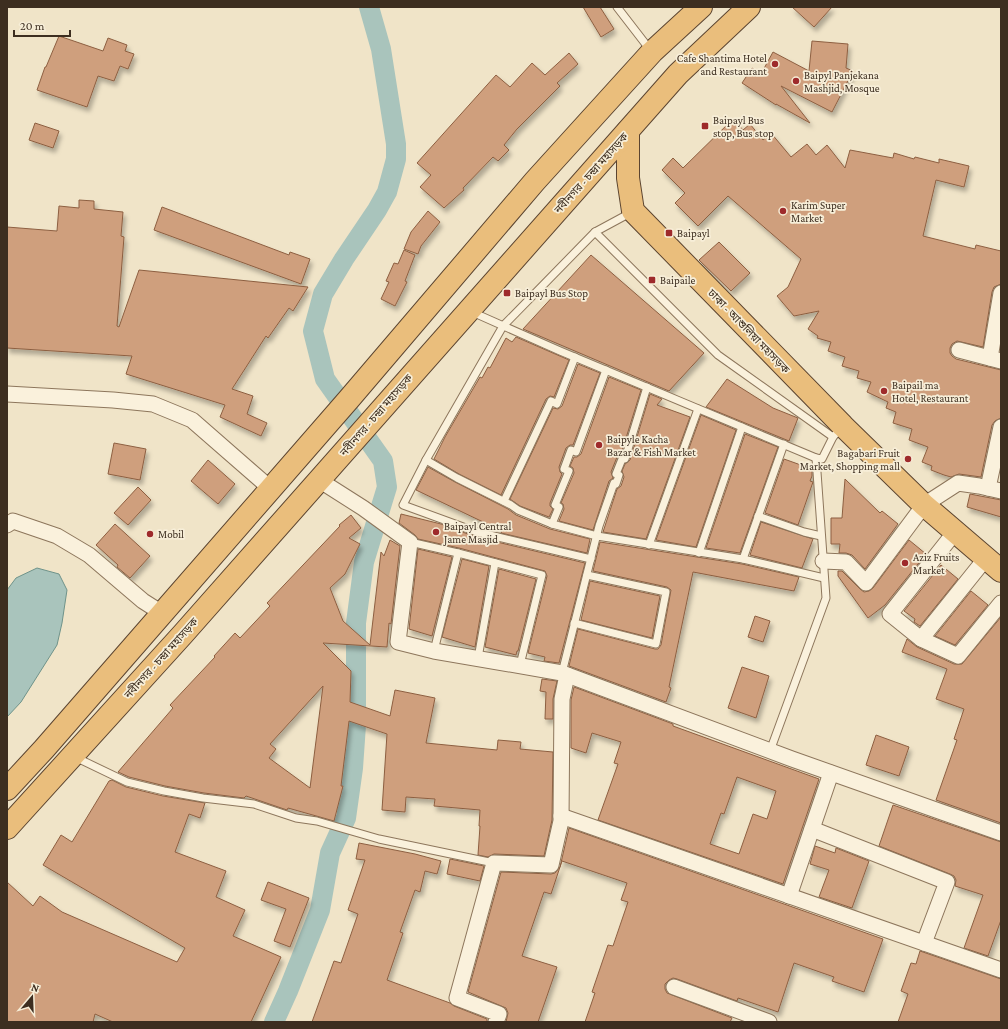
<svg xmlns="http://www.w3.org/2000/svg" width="1008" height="1029" viewBox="0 0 1008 1029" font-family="'Crimson Pro','Noto Sans Bengali',serif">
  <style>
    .water { fill: #a9c4bc; stroke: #6f938a }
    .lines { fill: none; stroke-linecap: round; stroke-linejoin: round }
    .canal { stroke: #a9c4bc; stroke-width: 20 }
    .building { fill: #cf9f7d; stroke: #8d5f41; fill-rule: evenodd; filter: url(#shadow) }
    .service-casing { stroke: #8d765c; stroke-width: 9 }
    .minor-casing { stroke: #8d765c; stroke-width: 17 }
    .trunk-casing { stroke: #5b4430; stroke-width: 24 }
    .service { stroke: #faf1dc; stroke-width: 7 }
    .minor { stroke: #faf1dc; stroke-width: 15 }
    .trunk { stroke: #eabe7c; stroke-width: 22 }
    .poi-dot { fill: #9e2a2b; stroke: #f7eed8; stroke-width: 1.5 }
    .labels { text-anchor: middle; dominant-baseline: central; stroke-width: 3.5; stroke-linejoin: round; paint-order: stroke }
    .poi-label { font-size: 11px; fill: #3d2e20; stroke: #f7eed8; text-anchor: start }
    .street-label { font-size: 11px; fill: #3d2e20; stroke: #f7eed8 }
  </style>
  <defs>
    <filter id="shadow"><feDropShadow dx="2.5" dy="4.5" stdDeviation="2" flood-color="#0004"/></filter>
  </defs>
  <rect width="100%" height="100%" fill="#f0e4c8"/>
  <!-- water -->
  <polygon class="water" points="37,568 59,574 67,590 62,623 57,645 21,702 7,717 7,590 16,578"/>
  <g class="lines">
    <!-- canal -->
    <polyline class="canal" points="274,1022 288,991 320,910 330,853 346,818 353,768 356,725 356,623 364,562 387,487 383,461 325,379 313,331 323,294 344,259 377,210 387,192 396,159 396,144 381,49 369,7"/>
  </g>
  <!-- building -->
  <g class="building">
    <polygon points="583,7 600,7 614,29 601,37"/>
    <polygon points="792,7 832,7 814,27"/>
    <polygon points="59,36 103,51 108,38 127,45 125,51 134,54 128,69 120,66 114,81 98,76 87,107 37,90 45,67 46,67"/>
    <polygon points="812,41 848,44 846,68 853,71 832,112 781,86 810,123 776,104 776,105 742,83 752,68 761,74 773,52 809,71"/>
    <polygon points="569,53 578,64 557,83 560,86 517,129 504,145 509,150 498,161 493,157 463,188 464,190 444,208 420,187 431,175 417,163 496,75 510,87 532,63 545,75"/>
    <polygon points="733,119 743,130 750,124 763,140 771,133 791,157 807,144 816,155 827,145 845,168 850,150 893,158 894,153 914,159 915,157 939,163 939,159 969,166 964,187 936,180 923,236 975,249 976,245 1001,251 1001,284 994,287 992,292 983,347 957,341 952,344 950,348 950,353 952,356 956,359 1001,370 1001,418 995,421 992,425 981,477 959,474 951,477 944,475 931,470 932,466 922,462 928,447 909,440 912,429 893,423 896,412 886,408 888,402 867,392 871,382 857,378 859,371 842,366 845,357 828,351 831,342 817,338 818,336 808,329 819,311 794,316 777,296 788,287 801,259 728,196 698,226 675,203 685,193 662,170 673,158 683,168"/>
    <polygon points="35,123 59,131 53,148 29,140"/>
    <polygon points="79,200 94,201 94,209 123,212 121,236 124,237 117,326 119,327 139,270 308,287 293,311 289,308 268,338 266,336 232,389 253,396 247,414 267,423 261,436 220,417 225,405 126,374 132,356 7,348 7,227 57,231 59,206 79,208"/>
    <polygon points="162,207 289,255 290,252 310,259 301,284 154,230"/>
    <polygon points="428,211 440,222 421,246 418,254 404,249 411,232"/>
    <polygon points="719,242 750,273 731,291 699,260"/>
    <polygon points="404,250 415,255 405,281 407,282 395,306 381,299 389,282 386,281 394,263 398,264"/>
    <polygon points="591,255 704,353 669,391 523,329"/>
    <polygon points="516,337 569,360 554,397 550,396 546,399 501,495 459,474 434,459 445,437 480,377 482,378 488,367 490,368 506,338 512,342"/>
    <polygon points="578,364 600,373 573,445 570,445 566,448 559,467 560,472 562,474 550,503 550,506 553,509 549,517 520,506 510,499 553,408 558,409 562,406"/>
    <polygon points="609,377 641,390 621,454 617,457 611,472 613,478 609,481 593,530 559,521 564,509 563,504 561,503 574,473 573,468 570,466 574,457 577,457 581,454"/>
    <polygon points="727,379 773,408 798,418 789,441 706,407"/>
    <polygon points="650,394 662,399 657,405 690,417 646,539 603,532 617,489 621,486 624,477 622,471 625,464 630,460"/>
    <polygon points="701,415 736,430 696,547 656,540"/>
    <polygon points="745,434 778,447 740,553 706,548"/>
    <polygon points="114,443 146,449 140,480 108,474"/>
    <polygon points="784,459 812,469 812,476 810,481 813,482 798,525 765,513"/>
    <polygon points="208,460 235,484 218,504 191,481"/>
    <polygon points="428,467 455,482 508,509 516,515 550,529 590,539 587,553 501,533 502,531 416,490"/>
    <polygon points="845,479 880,513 882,511 898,524 865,569 852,555 846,553 839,553 840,544 831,544 831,518 842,518"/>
    <polygon points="138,487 151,500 128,525 114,513"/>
    <polygon points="970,494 1001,500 1001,517 967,507"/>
    <polygon points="401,514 441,524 476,537 585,563 559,663 544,661 545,657 528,653 547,576 545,571 459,548 418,539 415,535 399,523"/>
    <path d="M351,515L361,528L349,538L360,544L345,574L330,588L343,621L370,645L381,552L384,556L390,540L400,546L391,624L389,623L387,647L323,643L351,671L350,702L390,716L395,690L435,698L426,743L497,750L498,740L521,742L520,749L553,752L552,820L544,856L494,854L488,857L478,855L480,826H479L480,810L434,806L435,799L406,797L405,812L382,810L387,734L349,721L341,786H343L334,821L288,808L287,810L246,796L244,798L204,793L165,786L129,777L118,772L173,708L170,705L215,657L214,656L235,633L240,638L270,606L267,603L340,526L339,525ZM323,686L310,788L269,758L276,749L270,744Z"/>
    <polygon points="761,522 813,539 802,568 750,555"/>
    <polygon points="115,524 150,556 130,578 117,567 118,565 96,545"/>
    <polygon points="909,540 926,554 885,605 868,618 838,576 838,571 842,571 860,589 864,592 869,591 873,588"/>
    <polygon points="600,542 742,564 799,577 794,591 693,572 669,687 671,688 666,702 569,666 578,629 655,649 658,649 661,645 671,590 667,587 593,571"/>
    <polygon points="418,549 452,557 432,636 409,629"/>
    <polygon points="462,559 489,566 475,647 442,637"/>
    <polygon points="941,565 958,579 920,626 914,622 915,619 904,611"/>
    <polygon points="499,569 536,579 518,651 517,651 516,655 485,647"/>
    <polygon points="590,581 660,596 652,638 581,620"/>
    <polygon points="971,591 988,605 955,645 935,636"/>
    <polygon points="755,616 770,621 763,642 748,637"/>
    <polygon points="1001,617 1001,823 936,800 957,740 954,739 964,709 936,699 947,669 902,652 907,639 917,647 954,664 962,664"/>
    <polygon points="742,667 769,676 756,718 728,708"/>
    <polygon points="542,679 557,681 553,699 553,719 545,719 546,692 540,691"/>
    <path d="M574,687L673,724V726L819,779L783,884L598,820L618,764L614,763L621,742L592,733L586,753L571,748V700ZM737,777L776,791L767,819L753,814L739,854L710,844L721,813L724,814Z"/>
    <polygon points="876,735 909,747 899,776 866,765"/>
    <polygon points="112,780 126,787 163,796 205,803 200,818 189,814 175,852 226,871 216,897 245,910 233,936 281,957 251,1022 113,1022 95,1014 93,1022 7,1022 7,882 33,906 40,896 62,912 177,962 185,948 43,865 61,835 72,842 109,781"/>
    <polygon points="893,805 1001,842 1001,920 988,956 964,948 983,895 955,886 956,880 954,876 950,874 879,846"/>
    <polygon points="569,828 883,939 864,992 832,981 834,977 794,963 778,1012 738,998 737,1001 677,979 673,978 669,980 665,984 665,989 667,993 732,1018 730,1022 585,1022 595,993 592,992 608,945 613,946 628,902 621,900 627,883 562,861 551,894 544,892 522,956 557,967 538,1022 506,1022 508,1013 506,1008 468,992 501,872 551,874 555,873 560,867"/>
    <polygon points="359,843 415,854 441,861 437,874 425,871 420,892 415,890 400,932 403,933 387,980 450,1003 454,1006 487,1019 487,1022 312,1022 334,961 341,963 358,914 348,910 365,860 356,859"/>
    <polygon points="815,846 835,853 836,848 869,861 852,908 819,897 829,870 810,864"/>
    <polygon points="450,859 484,866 480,881 447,874"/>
    <polygon points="268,882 309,898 290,947 274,941 286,909 261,900"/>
    <polygon points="920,951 1001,979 1001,1022 898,1022 908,994 901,991 911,963 916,964"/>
  </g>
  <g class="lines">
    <!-- service casing -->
    <g class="service-casing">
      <g id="service">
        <polyline points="617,7 651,51"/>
        <polyline points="632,212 595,232 718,355 833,437"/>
        <polyline points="595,232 503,326 426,460 457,478 511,505 518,510 552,524 597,536 743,559 824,578"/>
        <polyline points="472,312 560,351 816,458 822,459 833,437 842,427"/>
        <polyline points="426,460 403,505 477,532 591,559"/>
        <polyline points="504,501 551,401 557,404 575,357"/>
        <polyline points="758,516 804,532 821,536"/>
        <polyline points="552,524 559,507 555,505 569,471 564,469 571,450 576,452 606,370"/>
        <polyline points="410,542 458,553 434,651"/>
        <polyline points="649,545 698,409"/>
        <polyline points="458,553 542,575 520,665"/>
        <polyline points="699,553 742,427"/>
        <polyline points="743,559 784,444"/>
        <polyline points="574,623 656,644 666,592 587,575"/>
        <polyline points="478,658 495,563"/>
        <polyline points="562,673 599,526 614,483 616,484 619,475 616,474 622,459 625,459 647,387"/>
        <polyline points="770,751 826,598 816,458"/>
        <polyline points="75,757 127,782 164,791 203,798 254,804 296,818 317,821 379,839 494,863"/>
      </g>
    </g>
    <!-- minor casing -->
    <g class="minor-casing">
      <g id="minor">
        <polyline points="959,350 1001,361"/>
        <polyline points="990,358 1001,293"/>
        <polyline points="7,394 113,400 153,404 192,420 271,489"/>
        <polyline points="319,480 363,508 410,542 398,642 434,651 562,673 792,759 1001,833"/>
        <polyline points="988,488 1001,427"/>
        <polyline points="7,525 13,521 57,536 89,555 143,601 154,608 158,618"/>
        <polyline points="955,532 890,614 921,639 986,558"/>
        <polyline points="823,561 846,562 866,583 924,505 958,483 979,486 1001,491"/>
        <polyline points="921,639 958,656 1001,603"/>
        <polyline points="561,816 1001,970"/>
        <polyline points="812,829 947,882 924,943"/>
        <polyline points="789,896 831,773"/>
        <polyline points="674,987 769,1022"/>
        <polyline points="496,1022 499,1014 457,998 494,863 551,865 561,821 562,699 567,675"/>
      </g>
    </g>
    <!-- trunk casing -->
    <g class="trunk-casing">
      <g id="trunk">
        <polyline points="628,131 628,178 633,211 843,426 924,505 1001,571"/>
        <polyline points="7,789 44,749 349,399 535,181 652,52 701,7"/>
        <polyline points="7,828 183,634 678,74 749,7"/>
      </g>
    </g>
    <!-- service -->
    <use href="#service" class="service"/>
    <!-- minor -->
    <use href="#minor" class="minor"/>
    <!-- trunk -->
    <use href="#trunk" class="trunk"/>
  </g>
  <!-- markers -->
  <g class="poi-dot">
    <circle cx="775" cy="64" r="4"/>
    <circle cx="796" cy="81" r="4"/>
    <rect x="701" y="122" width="8" height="8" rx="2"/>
    <circle cx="783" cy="211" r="4"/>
    <rect x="665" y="229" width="8" height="8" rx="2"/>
    <rect x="648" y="276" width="8" height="8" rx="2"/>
    <rect x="503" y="289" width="8" height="8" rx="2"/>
    <circle cx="884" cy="391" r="4"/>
    <circle cx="599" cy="445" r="4"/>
    <circle cx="908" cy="459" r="4"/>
    <circle cx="436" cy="532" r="4"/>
    <circle cx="150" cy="534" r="4"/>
    <circle cx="905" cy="563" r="4"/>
  </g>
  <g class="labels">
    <!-- poi labels -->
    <g class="poi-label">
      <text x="767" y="58" text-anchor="end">Cafe Shantima Hotel<tspan x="767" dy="13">and Restaurant</tspan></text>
      <text x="804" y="75">Baipyl Panjekana<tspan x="804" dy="13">Mashjid, Mosque</tspan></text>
      <text x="713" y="120">Baipayl Bus<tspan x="713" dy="13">stop, Bus stop</tspan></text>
      <text x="791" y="205">Karim Super<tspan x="791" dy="13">Market</tspan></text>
      <text x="677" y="233">Baipayl</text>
      <text x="660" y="280">Baipaile</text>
      <text x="515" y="293">Baipayl Bus Stop</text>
      <text x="892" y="385">Baipail ma<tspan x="892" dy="13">Hotel, Restaurant</tspan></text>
      <text x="607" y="439">Baipyle Kacha<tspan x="607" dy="13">Bazar &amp; Fish Market</tspan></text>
      <text x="900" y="453" text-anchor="end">Bagabari Fruit<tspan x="900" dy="13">Market, Shopping mall</tspan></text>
      <text x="444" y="526">Baipayl Central<tspan x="444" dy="13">Jame Masjid</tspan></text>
      <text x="158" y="534">Mobil</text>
      <text x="913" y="557">Aziz Fruits<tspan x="913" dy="13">Market</tspan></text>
    </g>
    <!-- street labels -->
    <g class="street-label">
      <text transform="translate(591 173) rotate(-48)">নবীনগর - চন্দ্রা মহাসড়ক</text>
      <text transform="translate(749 331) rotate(46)">ঢাকা - আশুলিয়া মহাসড়ক</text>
      <text transform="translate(376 415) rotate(-49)">নবীনগর - চন্দ্রা মহাসড়ক</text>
      <text transform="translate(161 658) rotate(-48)">নবীনগর - চন্দ্রা মহাসড়ক</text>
    </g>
  </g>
  <!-- border -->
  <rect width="1008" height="1029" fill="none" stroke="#3d2e20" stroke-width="16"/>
  <!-- north arrow -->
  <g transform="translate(32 997) rotate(19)" stroke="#f7eed8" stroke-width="3" paint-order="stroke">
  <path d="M0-3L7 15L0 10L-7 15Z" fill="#3d2e20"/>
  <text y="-6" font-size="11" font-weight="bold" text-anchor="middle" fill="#3d2e20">N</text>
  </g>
  <!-- scale -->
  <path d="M14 30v6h56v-6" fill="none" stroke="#3d2e20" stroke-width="2"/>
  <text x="20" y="30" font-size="12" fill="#3d2e20" stroke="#f7eed8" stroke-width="3" paint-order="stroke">20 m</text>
</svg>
